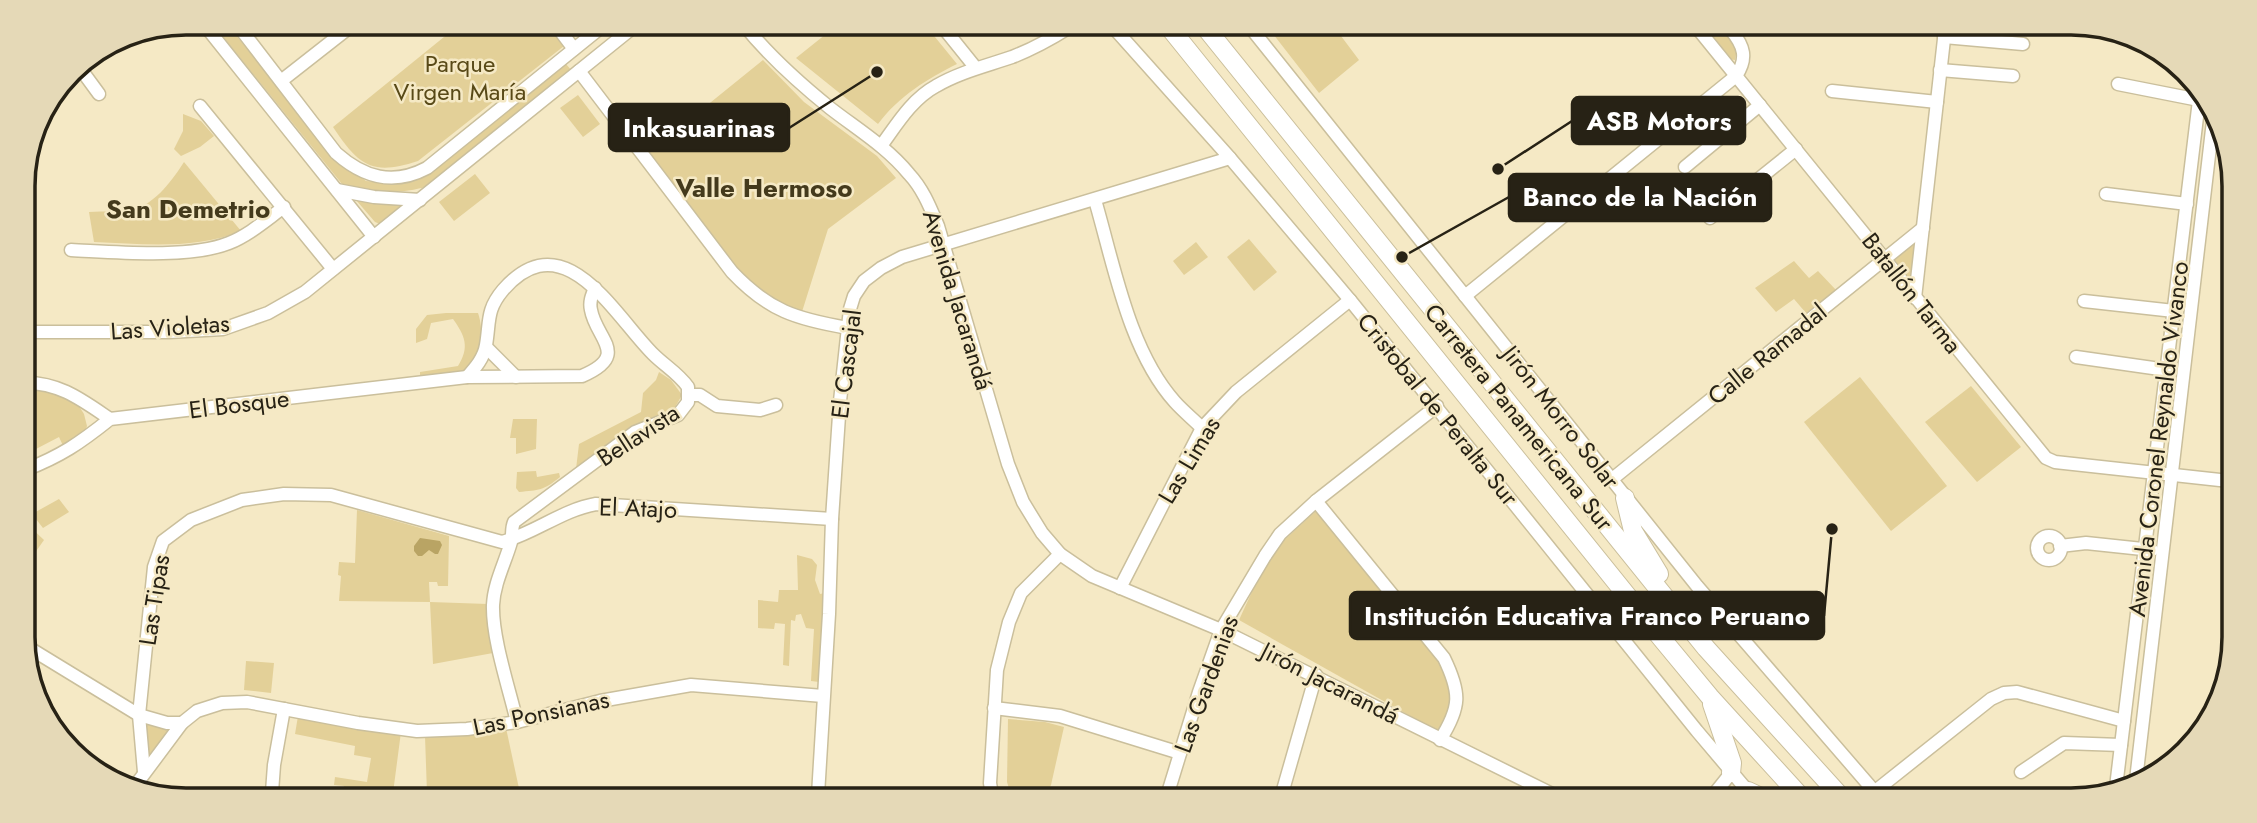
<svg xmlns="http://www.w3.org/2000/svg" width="2257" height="823" viewBox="0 0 2257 823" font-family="Jost,sans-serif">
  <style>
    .green { fill: #e3d098 }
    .water { fill: #b9a464 }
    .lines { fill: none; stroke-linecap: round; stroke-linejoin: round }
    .minor-casing { stroke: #cabf9c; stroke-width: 15 }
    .highway-casing { stroke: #cabf9c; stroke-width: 20 }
    .minor { stroke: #fff; stroke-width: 12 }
    .highway { stroke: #fff; stroke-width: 18 }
    .labels { text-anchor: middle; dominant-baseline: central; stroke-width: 5; stroke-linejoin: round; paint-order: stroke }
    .park-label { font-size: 24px; fill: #584917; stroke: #f5e9c5 }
    .street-label { font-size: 24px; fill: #272215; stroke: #f5e9c5 }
    .neighbourhood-label { font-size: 26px; font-weight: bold; fill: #443a1c; stroke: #f5e9c5 }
    .rim { fill: none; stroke: #272215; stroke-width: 3.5 }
    .leader { fill: none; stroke: #272215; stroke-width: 2.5 }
    .callout-dot { fill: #272215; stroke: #f5e9c5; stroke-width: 2.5 }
    .callout { fill: #272215; stroke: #272215; stroke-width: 2.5 }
    .callout-label { font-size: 26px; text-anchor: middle; font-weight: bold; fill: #fff }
  </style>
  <rect width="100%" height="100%" fill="#f5e9c5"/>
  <!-- green -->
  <g class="green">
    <path d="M212,23H226L336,158L366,181L390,183L412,181L434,170L566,64L572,71L429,186C402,194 368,195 342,184Z"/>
    <path d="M460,24H547L564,46L418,161C372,176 359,166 333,127Z"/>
    <path d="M836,26H926L957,64C927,79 899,96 878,124L796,58Z"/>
    <polygon points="1271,28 1297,28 1307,33 1310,28 1322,33 1325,28 1335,28 1359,60 1319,93 1270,30"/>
    <polygon points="1704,29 1725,30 1737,48 1735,60 1728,59"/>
    <polygon points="763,60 804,102 877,156 896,178 828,229 801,315 757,291 722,256 648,153"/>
    <polygon points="578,95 600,124 583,137 560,108"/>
    <polygon points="183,114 201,121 214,136 200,147 181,156 174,149 183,131"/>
    <path d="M184,162L241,231C194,250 143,244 94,242L89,212C104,211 121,212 135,209C156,203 173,179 184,162Z"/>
    <polygon points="475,174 490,193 454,221 439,202"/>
    <polygon points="356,200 406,205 380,224 375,222"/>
    <polygon points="1249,239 1277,272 1254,291 1227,257"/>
    <polygon points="1916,241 1912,285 1893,259"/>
    <polygon points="1196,242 1208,257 1184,275 1173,261"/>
    <polygon points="1794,261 1809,278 1818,271 1836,290 1806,313 1794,299 1776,312 1755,288"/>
    <path d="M446,313H478C484,330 482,356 468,370C458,381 434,379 420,380V372L458,366C470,347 465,336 453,319L431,323L427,339L416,343V329L427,315Z"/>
    <polygon points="659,372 671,380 682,395 674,409 629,428 576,469 579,444 641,412 643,393 656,380"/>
    <polygon points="1860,377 1947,486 1891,531 1804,422"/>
    <polygon points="1971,386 2021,447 1977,482 1925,422"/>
    <polygon points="44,388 75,400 84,414 87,426 84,436 65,450 59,437 36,449 25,427 32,423 24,409 24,389"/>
    <polygon points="513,419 537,419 536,449 516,454 516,438 510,438"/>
    <path d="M536,471L537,477L559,473L560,477C543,491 539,490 519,492L516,488L517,472Z"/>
    <polygon points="59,499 69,512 43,528 32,514"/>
    <polygon points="357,510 449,536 448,586 438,586 437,582 429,582 430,602 488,604 493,653 433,664 430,602 339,601 341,576 338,575 339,562 355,563"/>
    <path d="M1317,510L1437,658C1451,686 1458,704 1437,731L1239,620L1261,572L1281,543Z"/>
    <polygon points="25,522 44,540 32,557 25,550"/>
    <polygon points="797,555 812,559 817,565 815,580 820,594 825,593 819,682 811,681 814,629 806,628 801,614 796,615 795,621 791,620 789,666 783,665 785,624 775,623 774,629 758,628 758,600 778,602 779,590 798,590"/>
    <polygon points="246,661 274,663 271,693 244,690"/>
    <polygon points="139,715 182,723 144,772"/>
    <polygon points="298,716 401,732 393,793 343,793 344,786 334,785 335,777 367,782 371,758 354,755 355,746 295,734"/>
    <polygon points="1008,719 1045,722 1064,727 1051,785 1045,796 1011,795 1007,782"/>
    <polygon points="506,728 520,793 427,793 425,736"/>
  </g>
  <!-- water -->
  <polygon class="water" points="420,538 440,541 442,545 438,554 435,554 429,550 422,556 418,556 414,551 414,546"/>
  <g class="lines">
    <!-- minor casing -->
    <g class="minor-casing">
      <g id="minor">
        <polyline points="203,23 374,237"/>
        <path d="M236,23L336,153C364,178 393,186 427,168L604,25"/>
        <polyline points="555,24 574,49"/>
        <path d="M744,25C769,56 799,83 830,108C857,129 887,147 909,174C923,189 930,207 938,226L1008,464L1023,502L1042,533L1060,554L1092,576L1221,630L1560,798"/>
        <polyline points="942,26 975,67"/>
        <polyline points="1113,27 1230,158 1350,300 1697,731 1752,796"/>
        <polyline points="1250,27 1697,586 1881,799"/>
        <polyline points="1698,29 2046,458 2055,462 2229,481"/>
        <polyline points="1944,37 2023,44"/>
        <polyline points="77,64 99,94"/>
        <polyline points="1940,70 2013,76"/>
        <path d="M579,71L732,272C769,311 796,319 848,328"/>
        <polyline points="281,81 355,23"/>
        <polyline points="2118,84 2199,100"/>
        <polyline points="1832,91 1937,102"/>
        <polyline points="200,106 333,269"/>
        <path d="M881,146C897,124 912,99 936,86C960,72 986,66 1012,57C1033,49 1051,39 1070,27"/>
        <polyline points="1685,167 1760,105"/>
        <polyline points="337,190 374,197 420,200"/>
        <polyline points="2106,194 2187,204"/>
        <path d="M1095,200C1114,265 1129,351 1175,402C1183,411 1193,419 1202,428"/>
        <polyline points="1710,218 1796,149"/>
        <path d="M71,250C114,252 189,259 229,243C249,235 266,220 284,207"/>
        <path d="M1465,296L1736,76C1748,58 1744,46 1731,30"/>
        <polyline points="1915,298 1945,30"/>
        <polyline points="2084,301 2174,311"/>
        <polyline points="24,332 169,332 223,329 268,313 305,292 636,25"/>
        <polyline points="486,347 516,377"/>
        <polyline points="2076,357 2167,370"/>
        <path d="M467,377C475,368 484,358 486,345C490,322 486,310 503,290C564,220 614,315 653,354C665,366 678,373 688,387V402L678,415L635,432L514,522C511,529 513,535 511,542C505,563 494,583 493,605C492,638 509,688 517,722"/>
        <path d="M24,383C59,382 82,400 110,419"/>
        <polyline points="688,395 700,395 717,406 760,410 776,405"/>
        <path d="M25,470C61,456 80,443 110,419L467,377L582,376C631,355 596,339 591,310C589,302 592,295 595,288"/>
        <polyline points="1611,480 1923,228"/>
        <path d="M1316,501L1444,658C1461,693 1461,707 1440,740"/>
        <circle cx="2049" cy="548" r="12"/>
        <polyline points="2060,546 2086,543 2152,550"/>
        <polyline points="1120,588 1202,428 1236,392 1350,300"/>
        <polyline points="26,646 139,715 167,723 182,723"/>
        <polyline points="994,708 1060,716 1180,753"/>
        <path d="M144,772L139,715L154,567L163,541L191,520L242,500L284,494L331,495L502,542C535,533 562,510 596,504L832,519"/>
        <polyline points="2021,772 2064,743 2121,745"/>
        <polyline points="2136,780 2213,121"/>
        <polyline points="2116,787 2200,92"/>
        <polyline points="132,790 182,723 197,711 222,703 247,702 358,723 417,731 467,729 517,722 600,701 691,685 823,696"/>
        <polyline points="272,792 274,765 284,709"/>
        <polyline points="1874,792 1991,699 2004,693 2017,692 2124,721"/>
        <polyline points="818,795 829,614 832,519 840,401 850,309 854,296 864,281 881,268 902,257 1230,158"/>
        <polyline points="992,795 990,783 997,670 1009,622 1021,593 1060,554"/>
        <polyline points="1167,796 1199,692 1221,630 1265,556 1280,534 1316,501 1437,406"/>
        <polyline points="1281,797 1316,675"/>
        <polyline points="1711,798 1731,773"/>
      </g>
    </g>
    <!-- highway casing -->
    <g class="highway-casing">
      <g id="highway">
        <polyline points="1169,27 1662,639 1710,697 1803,799"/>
        <polyline points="1205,27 1706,648 1843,799"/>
        <polyline points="1625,498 1633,531 1659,574"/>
        <polyline points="1712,704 1732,763 1731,773"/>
        <polyline points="1748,791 1765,799"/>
      </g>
    </g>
    <!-- minor -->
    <use href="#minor" class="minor"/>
    <!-- highway -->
    <use href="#highway" class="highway"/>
  </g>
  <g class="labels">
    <!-- park labels -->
    <g class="park-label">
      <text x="460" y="63">Parque<tspan x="460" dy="28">Virgen María</tspan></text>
    </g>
    <!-- street labels -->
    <g class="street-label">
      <text transform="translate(1912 293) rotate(52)">Batallón Tarma</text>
      <text transform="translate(958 300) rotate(73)">Avenida Jacarandá</text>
      <text transform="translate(170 327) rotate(-4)">Las Violetas</text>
      <text transform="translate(1767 354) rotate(-39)">Calle Ramadal</text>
      <text transform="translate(846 364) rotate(-83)">El Cascajal</text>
      <text transform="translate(239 404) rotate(-7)">El Bosque</text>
      <text transform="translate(1438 409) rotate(51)">Cristobal de Peralta Sur</text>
      <text transform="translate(1519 417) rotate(51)">Carretera Panamericana Sur</text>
      <text transform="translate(1561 417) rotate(52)">Jirón Morro Solar</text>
      <text transform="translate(638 435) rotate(-33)">Bellavista</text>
      <text transform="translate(2158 439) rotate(-83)">Avenida Coronel Reynaldo Vivanco</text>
      <text transform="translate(1189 460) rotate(-59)">Las Limas</text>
      <text transform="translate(638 508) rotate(2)">El Atajo</text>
      <text transform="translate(154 600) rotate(-81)">Las Tipas</text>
      <text transform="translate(1330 683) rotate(27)">Jirón Jacarandá</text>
      <text transform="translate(1206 684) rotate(-70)">Las Gardenias</text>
      <text transform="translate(541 713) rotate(-12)">Las Ponsianas</text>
    </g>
    <!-- neighbourhood labels -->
    <g class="neighbourhood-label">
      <text x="764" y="188">Valle Hermoso</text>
      <text x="188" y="209">San Demetrio</text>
    </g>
  </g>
  <!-- crop -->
  <path d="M0 0H2257V823H0ZM186 35H2071A151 151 0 0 1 2222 186V637A151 151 0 0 1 2071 788H186A151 151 0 0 1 35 637V186A151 151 0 0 1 186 35Z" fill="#e5d9b7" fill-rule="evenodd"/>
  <path class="rim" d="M186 35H2071A151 151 0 0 1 2222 186V637A151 151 0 0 1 2071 788H186A151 151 0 0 1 35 637V186A151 151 0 0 1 186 35Z"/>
  <!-- callouts -->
  <path class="leader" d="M1498 169L1572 121M877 72L789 128M1402 257L1509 197M1832 529L1824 616"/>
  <g class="callout-dot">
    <circle cx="1498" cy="169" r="7"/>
    <circle cx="877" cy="72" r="7"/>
    <circle cx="1402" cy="257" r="7"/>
    <circle cx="1832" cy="529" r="7"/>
  </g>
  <g class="callout">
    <rect x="1572" y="97" width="173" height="47" rx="7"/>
    <rect x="609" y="104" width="180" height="47" rx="7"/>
    <rect x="1509" y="174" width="262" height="47" rx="7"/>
    <rect x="1350" y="592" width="474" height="47" rx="7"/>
  </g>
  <g class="callout-label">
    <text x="1659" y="130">ASB Motors</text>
    <text x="699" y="137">Inkasuarinas</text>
    <text x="1640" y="206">Banco de la Nación</text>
    <text x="1587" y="625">Institución Educativa Franco Peruano</text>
  </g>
</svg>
